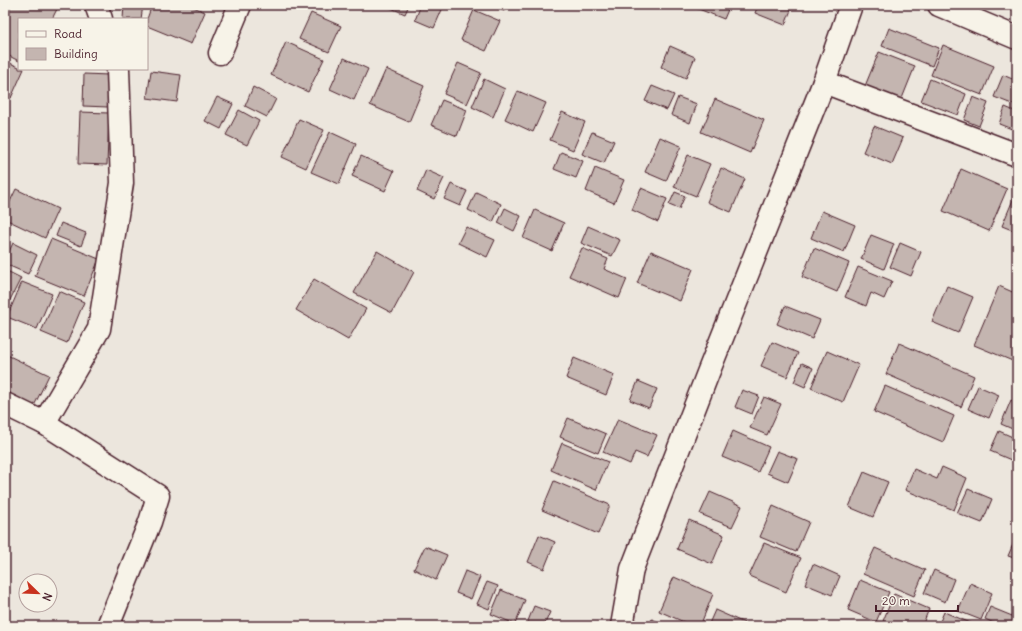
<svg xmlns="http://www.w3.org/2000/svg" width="1022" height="631" viewBox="0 0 1022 631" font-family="Delius,sans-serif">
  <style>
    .building { fill: #c4b5b0; stroke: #4a1f2b }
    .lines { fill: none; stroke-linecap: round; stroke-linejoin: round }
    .street-casing { stroke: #4a1f2b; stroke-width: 25 }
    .street { stroke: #f7f3e8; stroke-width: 22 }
  </style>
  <rect width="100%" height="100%" fill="#ece6dd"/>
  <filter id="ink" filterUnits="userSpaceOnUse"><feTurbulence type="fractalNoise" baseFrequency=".025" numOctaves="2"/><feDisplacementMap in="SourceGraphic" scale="8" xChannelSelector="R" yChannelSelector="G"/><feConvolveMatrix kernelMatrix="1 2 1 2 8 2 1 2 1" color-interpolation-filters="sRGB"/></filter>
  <g filter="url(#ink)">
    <!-- building -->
    <g class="building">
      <polygon points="5,5 59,5 52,19 19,19 19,61 5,54"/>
      <polygon points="124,5 143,5 141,19 123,19"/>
      <polygon points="152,5 189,5 205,12 191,44 147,26 147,19"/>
      <polygon points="384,5 409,5 405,14"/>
      <polygon points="421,5 444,5 434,28 415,20"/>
      <polygon points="490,5 506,5 504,11"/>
      <polygon points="698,5 730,5 724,19 696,8"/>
      <polygon points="758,5 793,5 785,25 755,13"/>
      <polygon points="474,10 500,21 486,51 461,40"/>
      <polygon points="311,13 341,26 329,52 299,39"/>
      <polygon points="889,28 939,48 932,66 882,46"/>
      <polygon points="286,42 324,59 308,92 271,75"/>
      <polygon points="943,45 994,66 982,95 931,75"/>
      <polygon points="670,46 695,57 686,78 661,67"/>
      <polygon points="879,52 915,66 901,101 865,86"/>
      <polygon points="344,58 368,69 354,100 330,89"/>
      <polygon points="5,61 19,67 19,69 24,69 11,98 5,95"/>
      <polygon points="458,63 481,73 467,104 444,94"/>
      <polygon points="386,69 424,86 409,122 370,105"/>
      <polygon points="151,71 181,75 177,102 147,98"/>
      <polygon points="84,74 109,75 108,107 83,106"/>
      <polygon points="1003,75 1017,81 1017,106 994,97"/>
      <polygon points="484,79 505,89 493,117 472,107"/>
      <polygon points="930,79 966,94 958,115 921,101"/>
      <polygon points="652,86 674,95 667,110 645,101"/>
      <polygon points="253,87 276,99 267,117 245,106"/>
      <polygon points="518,91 546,103 533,132 505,119"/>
      <polygon points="217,97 233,104 221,129 205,121"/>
      <polygon points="678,97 697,104 690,123 671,115"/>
      <polygon points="973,97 988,103 979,126 964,120"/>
      <polygon points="715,99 764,120 750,153 701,132"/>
      <polygon points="442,100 467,110 457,136 431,125"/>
      <polygon points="1005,107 1017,112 1017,131 999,124"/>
      <polygon points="239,110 259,121 247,145 226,135"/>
      <polygon points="80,112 109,113 107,165 78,164"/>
      <polygon points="562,112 585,122 573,150 550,140"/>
      <polygon points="299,119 324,130 306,168 282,157"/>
      <polygon points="874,126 903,138 892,164 863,152"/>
      <polygon points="330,132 356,144 339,184 311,172"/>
      <polygon points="592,132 614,141 604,163 582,154"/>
      <polygon points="660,137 681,146 666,181 645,172"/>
      <polygon points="561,152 583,161 576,178 554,169"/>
      <polygon points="688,155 710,164 696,196 674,187"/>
      <polygon points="361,156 394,171 385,191 352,176"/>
      <polygon points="595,168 624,180 614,203 586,191"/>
      <polygon points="721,168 745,179 731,212 707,202"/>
      <polygon points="961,169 1007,189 989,231 943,211"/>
      <polygon points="426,170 444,178 434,199 417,191"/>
      <polygon points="451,184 467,191 460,206 444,199"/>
      <polygon points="641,188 667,199 658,222 632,210"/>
      <polygon points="16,189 58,209 45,238 5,219 5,212"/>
      <polygon points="1017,190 1017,232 1002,226"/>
      <polygon points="476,192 501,204 493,222 468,210"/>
      <polygon points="675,192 685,196 679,209 669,205"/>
      <polygon points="505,208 521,216 514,231 498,223"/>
      <polygon points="535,210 564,223 552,251 523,238"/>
      <polygon points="822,211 855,225 844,252 811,238"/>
      <polygon points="61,223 86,233 81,246 56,236"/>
      <polygon points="588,226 620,240 612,256 581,243"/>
      <polygon points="466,227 495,240 487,257 458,243"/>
      <polygon points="871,235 894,244 884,269 861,259"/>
      <polygon points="51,239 99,259 84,296 35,276"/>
      <polygon points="13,243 37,255 28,274 5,264 5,260"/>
      <polygon points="900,243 921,252 911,276 890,267"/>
      <polygon points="582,248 608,259 604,269 627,279 619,298 569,276"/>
      <polygon points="814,248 849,263 837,292 802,277"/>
      <polygon points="377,251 414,272 392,313 354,293"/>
      <polygon points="651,251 693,269 680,301 637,283"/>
      <polygon points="858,267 892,281 884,299 871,293 866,306 845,297"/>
      <polygon points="5,270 21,278 8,304 5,302"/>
      <polygon points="314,279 366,309 348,340 296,310"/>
      <polygon points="22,282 52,294 37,329 7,317"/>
      <polygon points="947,286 973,297 958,333 932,322"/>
      <polygon points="999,286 1017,294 1017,357 1015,362 974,345"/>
      <polygon points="59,291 84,302 67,343 41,332"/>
      <polygon points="785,306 820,320 812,339 777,324"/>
      <polygon points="772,342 798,353 787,377 761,366"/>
      <polygon points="899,343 974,376 961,407 886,374"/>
      <polygon points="827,351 859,365 843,402 811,388"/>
      <polygon points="5,354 49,375 34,406 5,393"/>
      <polygon points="574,358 614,375 606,395 566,378"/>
      <polygon points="802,363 813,368 805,387 794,382"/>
      <polygon points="638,381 657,389 649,408 630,400"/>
      <polygon points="885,386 954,416 943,442 874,412"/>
      <polygon points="978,386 999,395 989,418 968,409"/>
      <polygon points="742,390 759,396 752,414 735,407"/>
      <polygon points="764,397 781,404 767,435 750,428"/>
      <polygon points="1011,400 1017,403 1017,431 1001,424"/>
      <polygon points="568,418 606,434 598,453 560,437"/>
      <polygon points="618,419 657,435 647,457 635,452 630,464 603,452"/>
      <polygon points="733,431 769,447 758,472 722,457"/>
      <polygon points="999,431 1017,439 1017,446 1011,460 990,451"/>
      <polygon points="562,443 608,462 596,490 551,470"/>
      <polygon points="777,451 798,459 788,482 767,473"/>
      <polygon points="942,467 967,478 954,510 905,490 914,469 937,479"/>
      <polygon points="864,472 888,482 873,517 849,507"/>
      <polygon points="554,481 610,505 598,534 542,510"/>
      <polygon points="968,489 992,499 982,523 957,513"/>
      <polygon points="710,492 742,506 732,527 700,514"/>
      <polygon points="773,506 809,522 796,552 760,537"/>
      <polygon points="689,520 724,535 712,564 677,549"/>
      <polygon points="539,535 555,542 544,569 528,562"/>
      <polygon points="1017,535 1017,559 1008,556"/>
      <polygon points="764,543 801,558 786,592 749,576"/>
      <polygon points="425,546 447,555 436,580 414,569"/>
      <polygon points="875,548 925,570 914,596 863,574"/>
      <polygon points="813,564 840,576 832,595 805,584"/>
      <polygon points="934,570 954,579 945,602 924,593"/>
      <polygon points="465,571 480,577 471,599 456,593"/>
      <polygon points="674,577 713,594 700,626 693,626 659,611"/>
      <polygon points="860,580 889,592 876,622 848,610"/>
      <polygon points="487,582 498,586 489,609 477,604"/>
      <polygon points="970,583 992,593 981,620 958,611"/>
      <polygon points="501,590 525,600 515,624 491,614"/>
      <polygon points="894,594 929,609 922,626 893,626 883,621"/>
      <polygon points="534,606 550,612 544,626 526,626"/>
      <polygon points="990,607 1017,618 1017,626 995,626 996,624 985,619"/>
      <polygon points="715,610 749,625 748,626 708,626"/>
      <polygon points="944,612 978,626 938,626"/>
      <polygon points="652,619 667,626 649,626"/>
    </g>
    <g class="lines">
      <!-- street casing -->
      <g class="street-casing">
        <g id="street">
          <polyline points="96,5 101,19"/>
          <polyline points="939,5 1017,38"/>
          <polyline points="220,53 240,5"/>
          <polyline points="824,82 1017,155"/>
          <polyline points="5,404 44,423 158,496 150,522 108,626"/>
          <polyline points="44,423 99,329 122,183 118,69"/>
          <polyline points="622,626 632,569 708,373 824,82 851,5"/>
        </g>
      </g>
      <!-- street -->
      <use href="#street" class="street"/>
    </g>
  </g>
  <!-- margin -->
  <rect width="1022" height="631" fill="none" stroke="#f7f3e8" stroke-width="20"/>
  <rect x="10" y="10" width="1002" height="611" fill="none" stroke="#4a1f2b" stroke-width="1.5" filter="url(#ink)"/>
  <!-- legend -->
  <rect x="18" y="18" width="130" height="52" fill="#f7f3e8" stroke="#b29e9c"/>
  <rect x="26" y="31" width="20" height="6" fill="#f7f3e8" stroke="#b29e9c"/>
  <text x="54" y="38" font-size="12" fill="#4a1f2b">Road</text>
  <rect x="26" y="48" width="20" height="12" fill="#c4b5b0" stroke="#b29e9c"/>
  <text x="54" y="58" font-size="12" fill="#4a1f2b">Building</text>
  <!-- north arrow -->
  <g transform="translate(38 593) rotate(113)"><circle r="19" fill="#f7f3e8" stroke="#b29e9c"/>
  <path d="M0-3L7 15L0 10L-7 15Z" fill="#c8321e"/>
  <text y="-6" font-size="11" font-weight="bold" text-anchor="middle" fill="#4a1f2b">N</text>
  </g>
  <!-- scale -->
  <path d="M876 605v6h82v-6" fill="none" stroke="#4a1f2b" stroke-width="2"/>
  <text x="882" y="605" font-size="12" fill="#4a1f2b" stroke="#f7f3e8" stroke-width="3" paint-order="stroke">20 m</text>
</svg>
